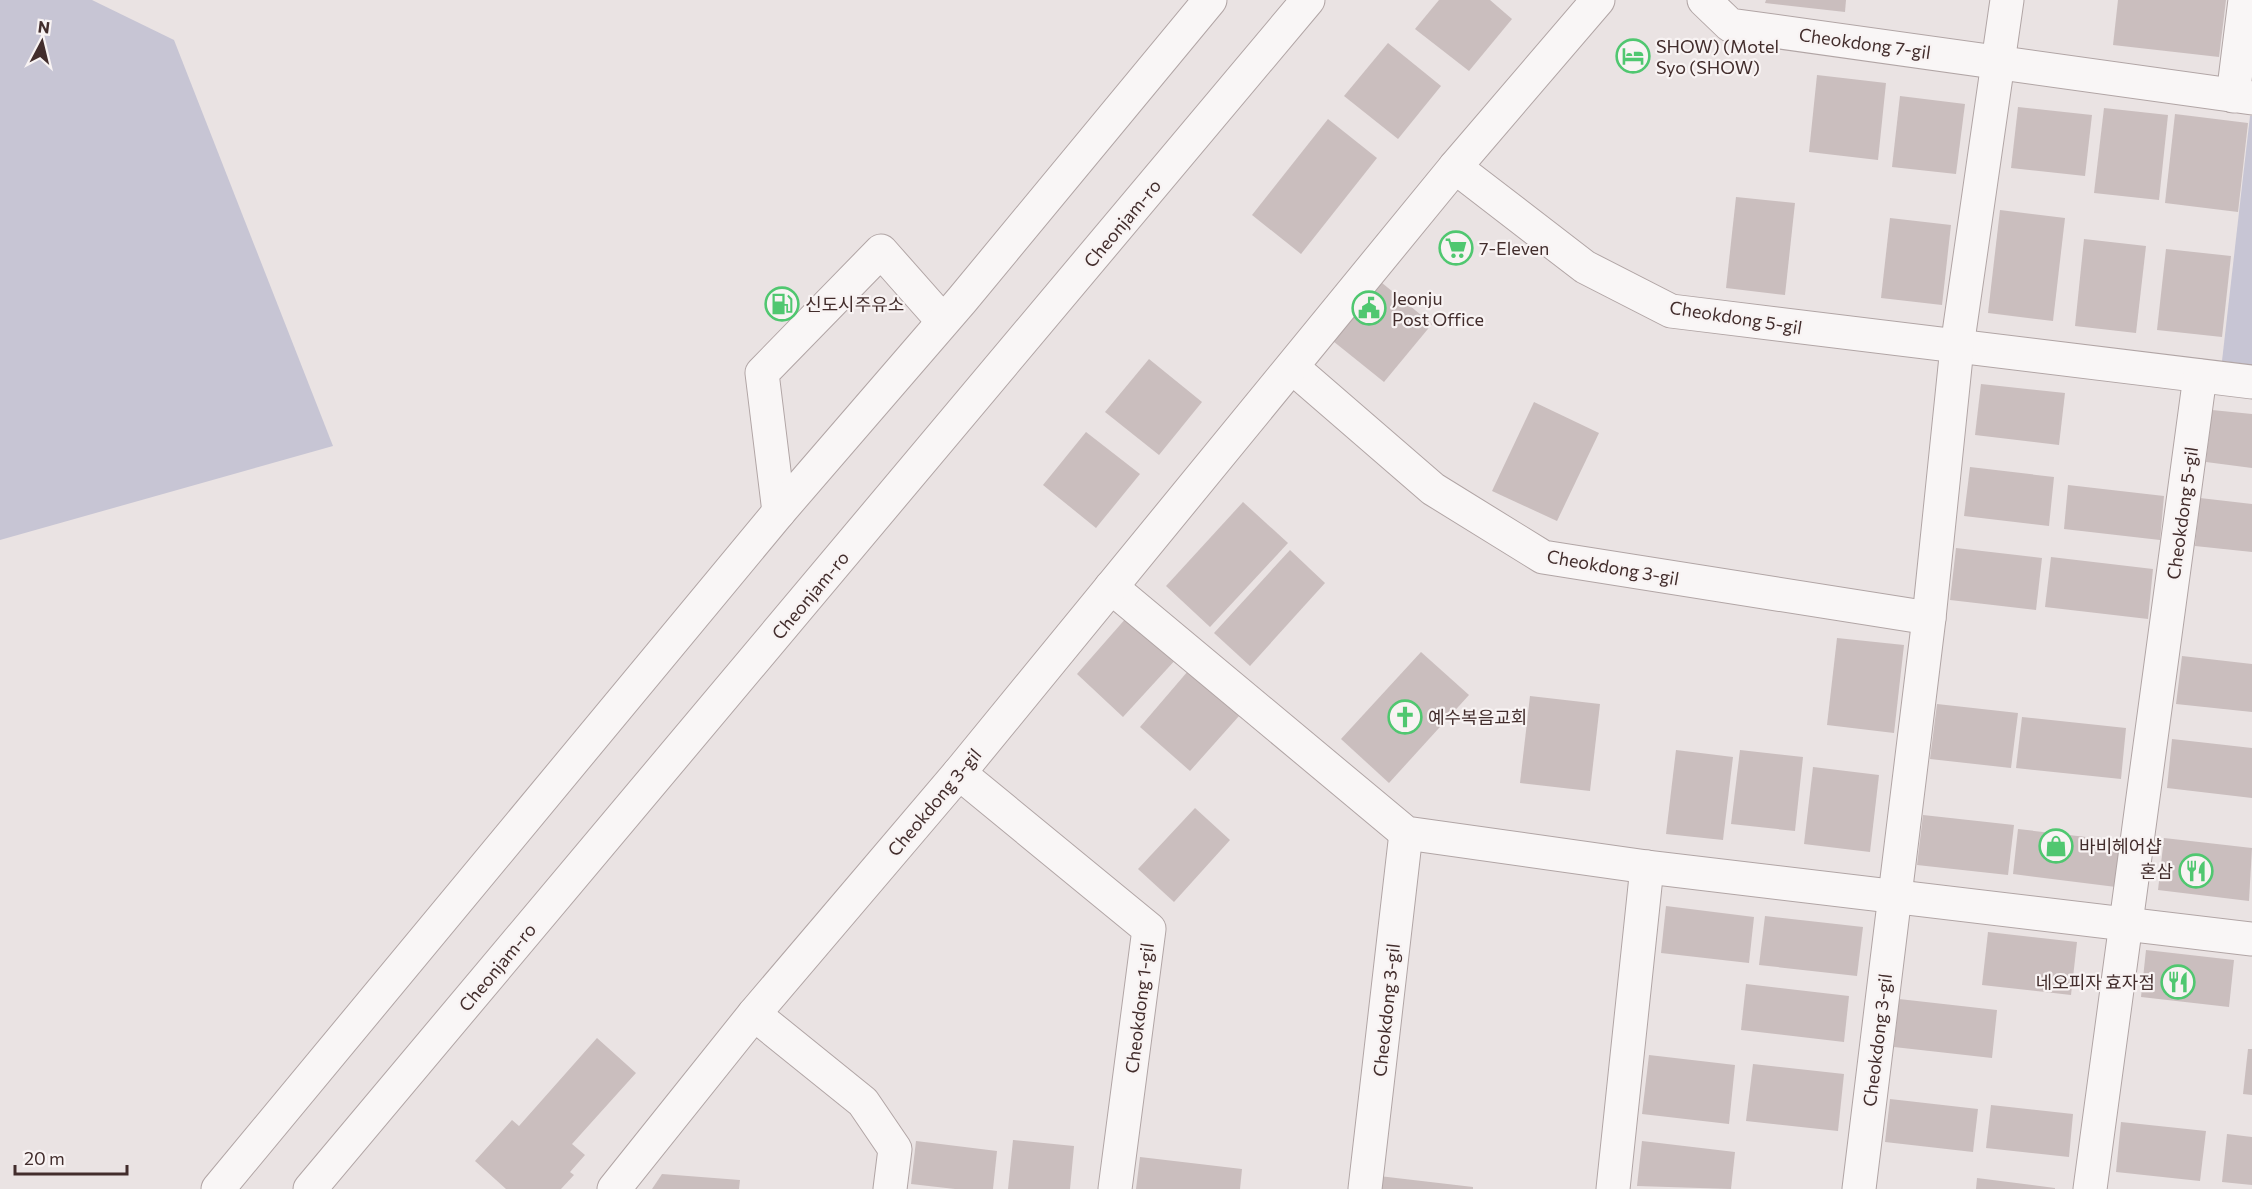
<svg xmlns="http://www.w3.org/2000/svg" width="2252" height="1189" viewBox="0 0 2252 1189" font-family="Commissioner,'Noto Sans KR',sans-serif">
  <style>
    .green { fill: #c7c5d4 }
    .building { fill: #cabebe }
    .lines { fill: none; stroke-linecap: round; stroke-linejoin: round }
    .minor-casing { stroke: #b1a5a5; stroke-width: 35 }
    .minor { stroke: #f9f6f6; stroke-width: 33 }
    .labels { text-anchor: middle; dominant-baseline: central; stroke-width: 4.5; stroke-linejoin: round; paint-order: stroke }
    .street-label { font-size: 18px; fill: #422d2c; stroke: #f8f3f3 }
    .poi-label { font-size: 18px; fill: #422d2c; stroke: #f8f3f3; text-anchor: start }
  </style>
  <rect width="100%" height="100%" fill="#eae3e3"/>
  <!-- green -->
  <g class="green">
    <polygon points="0,0 92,0 174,40 333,446 0,540"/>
    <polygon points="2250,116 2252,116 2252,365 2222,361"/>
  </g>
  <!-- building -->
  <g class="building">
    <polygon points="1439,0 1490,0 1512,19 1469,71 1415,29"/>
    <polygon points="1766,0 1846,0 1845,12 1765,3"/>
    <polygon points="2118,0 2226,0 2219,57 2113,45"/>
    <polygon points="1388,43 1441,86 1398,139 1344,96"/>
    <polygon points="1817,75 1886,83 1878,160 1809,152"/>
    <polygon points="1900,96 1965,104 1956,174 1892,167"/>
    <polygon points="2018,107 2092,115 2085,176 2011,168"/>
    <polygon points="2104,108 2168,115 2159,200 2094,193"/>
    <polygon points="2175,114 2248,123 2238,212 2165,203"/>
    <polygon points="1328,119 1377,158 1301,254 1252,215"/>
    <polygon points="1736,197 1795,203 1785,295 1726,288"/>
    <polygon points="2000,210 2065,218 2053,321 1988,313"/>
    <polygon points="1890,218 1951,225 1942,305 1881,298"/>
    <polygon points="2084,239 2146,246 2136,333 2075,326"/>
    <polygon points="2166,249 2231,256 2222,337 2157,330"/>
    <polygon points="1376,278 1432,324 1384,382 1328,337"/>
    <polygon points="1149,359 1202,402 1159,455 1105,412"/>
    <polygon points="1981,384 2065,393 2059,445 1975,435"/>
    <polygon points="1534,402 1599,433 1557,521 1492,491"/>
    <polygon points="2212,410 2252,414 2252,468 2206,462"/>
    <polygon points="1086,432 1140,474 1096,528 1043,485"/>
    <polygon points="1970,467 2054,477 2049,526 1964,516"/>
    <polygon points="2068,485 2164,496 2160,540 2064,529"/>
    <polygon points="2200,498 2252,504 2252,552 2195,546"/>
    <polygon points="1243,502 1288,543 1210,627 1166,586"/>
    <polygon points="1956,548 2042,558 2036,610 1950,600"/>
    <polygon points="1290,550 1325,583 1250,666 1214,633"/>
    <polygon points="2051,557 2153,569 2148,619 2045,607"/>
    <polygon points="1127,617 1178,657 1123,717 1077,674"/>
    <polygon points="1837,638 1904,645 1894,733 1827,725"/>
    <polygon points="1421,652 1469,695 1389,783 1341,739"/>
    <polygon points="2182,656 2252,664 2252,712 2176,704"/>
    <polygon points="1188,671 1239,716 1190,771 1140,727"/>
    <polygon points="1530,696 1600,704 1590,791 1520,783"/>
    <polygon points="1937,704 2018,713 2011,768 1930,759"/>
    <polygon points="2022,717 2126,728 2121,779 2016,768"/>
    <polygon points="2172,739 2252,748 2252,798 2167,788"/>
    <polygon points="1676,750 1733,757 1723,840 1666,834"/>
    <polygon points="1740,750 1803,757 1795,831 1731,824"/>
    <polygon points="1813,767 1879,775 1870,852 1804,844"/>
    <polygon points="1195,808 1230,840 1174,902 1138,869"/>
    <polygon points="1923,815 2014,825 2008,875 1917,865"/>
    <polygon points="2018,829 2121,841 2116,887 2013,874"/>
    <polygon points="2164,838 2252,848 2249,901 2158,890"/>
    <polygon points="1666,906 1754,917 1749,963 1661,953"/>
    <polygon points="1765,916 1863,927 1857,976 1759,965"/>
    <polygon points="1988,932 2077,942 2071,995 1982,985"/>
    <polygon points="2146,950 2234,960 2229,1007 2141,997"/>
    <polygon points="1746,984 1849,996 1844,1042 1741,1030"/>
    <polygon points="1899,999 1997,1010 1992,1058 1894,1047"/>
    <polygon points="597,1038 636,1073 572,1144 585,1155 570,1172 574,1175 561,1189 506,1189 475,1161 512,1120 519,1126"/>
    <polygon points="2248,1049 2252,1049 2252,1095 2243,1094"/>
    <polygon points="1649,1055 1735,1065 1729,1124 1642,1114"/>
    <polygon points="1753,1064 1844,1074 1838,1131 1746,1121"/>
    <polygon points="1890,1099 1978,1109 1973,1152 1885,1142"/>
    <polygon points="1991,1105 2073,1114 2069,1157 1986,1148"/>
    <polygon points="2121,1122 2206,1131 2200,1181 2116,1172"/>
    <polygon points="2227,1134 2252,1137 2252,1185 2222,1182"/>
    <polygon points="1013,1140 1074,1146 1070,1189 1008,1189"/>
    <polygon points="916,1141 997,1151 993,1189 955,1189 911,1184"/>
    <polygon points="1642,1141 1735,1152 1731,1189 1637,1186"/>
    <polygon points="1140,1157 1242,1169 1240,1189 1136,1189"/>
    <polygon points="662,1174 740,1180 739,1189 652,1189"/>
    <polygon points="1379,1176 1473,1187 1473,1189 1378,1189"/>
    <polygon points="1977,1178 2055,1188 2055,1189 1976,1189"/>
  </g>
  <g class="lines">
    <!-- minor casing -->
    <g class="minor-casing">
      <g id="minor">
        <polyline points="1704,0 1730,25 2252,98"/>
        <polyline points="2233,96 2245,0"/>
        <polyline points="1455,167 1585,267 1671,311 2252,382"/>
        <polyline points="1292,367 1433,489 1543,557 1929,618"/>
        <polyline points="779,512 762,373 881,251 942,320"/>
        <polyline points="1111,587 1406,833 1647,867 2252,939"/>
        <polyline points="959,773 1149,929 1115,1189"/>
        <polyline points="754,1014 863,1102 895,1149 890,1189"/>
        <polyline points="218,1189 779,512 962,300 1210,0"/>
        <polyline points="310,1189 1308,0"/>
        <polyline points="614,1189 754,1014 959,773 1455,167 1598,0"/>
        <polyline points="1365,1189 1406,833"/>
        <polyline points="1613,1189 1647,867"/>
        <polyline points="1859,1189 1929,618 1957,347 2007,0"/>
        <polyline points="2090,1189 2200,376"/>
      </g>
    </g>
    <!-- minor -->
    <use href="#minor" class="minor"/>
  </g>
  <!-- icons -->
  <defs>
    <g id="hotel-ring" transform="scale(1.725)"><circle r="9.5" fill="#f8f3f3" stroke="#50c770" stroke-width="1.5"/><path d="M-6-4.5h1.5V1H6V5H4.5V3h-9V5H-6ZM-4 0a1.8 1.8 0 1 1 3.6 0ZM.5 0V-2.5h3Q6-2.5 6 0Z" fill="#50c770"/></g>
    <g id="supermarket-ring" transform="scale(1.725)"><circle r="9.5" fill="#f8f3f3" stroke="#50c770" stroke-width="1.5"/><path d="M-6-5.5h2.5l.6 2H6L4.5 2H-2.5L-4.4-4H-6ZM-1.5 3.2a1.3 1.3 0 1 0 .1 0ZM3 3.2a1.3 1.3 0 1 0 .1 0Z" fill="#50c770"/></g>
    <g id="fuel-ring" transform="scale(1.725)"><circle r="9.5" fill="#f8f3f3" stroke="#50c770" stroke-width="1.5"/><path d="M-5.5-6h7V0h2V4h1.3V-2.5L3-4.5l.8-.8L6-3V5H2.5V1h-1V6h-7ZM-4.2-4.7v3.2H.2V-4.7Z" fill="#50c770"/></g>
    <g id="civic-ring" transform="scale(1.725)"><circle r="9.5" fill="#f8f3f3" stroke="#50c770" stroke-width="1.5"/><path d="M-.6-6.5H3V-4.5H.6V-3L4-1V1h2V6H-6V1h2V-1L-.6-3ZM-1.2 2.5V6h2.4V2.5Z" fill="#50c770"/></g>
    <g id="church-ring" transform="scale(1.725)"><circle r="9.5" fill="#f8f3f3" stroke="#50c770" stroke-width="1.5"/><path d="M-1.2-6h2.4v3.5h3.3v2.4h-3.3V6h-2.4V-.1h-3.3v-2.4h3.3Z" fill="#50c770"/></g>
    <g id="shop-ring" transform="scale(1.725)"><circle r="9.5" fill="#f8f3f3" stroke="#50c770" stroke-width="1.5"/><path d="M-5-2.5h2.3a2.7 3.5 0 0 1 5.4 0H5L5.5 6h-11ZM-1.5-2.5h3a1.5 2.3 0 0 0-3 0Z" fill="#50c770"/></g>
    <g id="restaurant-ring" transform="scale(1.725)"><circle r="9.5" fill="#f8f3f3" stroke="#50c770" stroke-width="1.5"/><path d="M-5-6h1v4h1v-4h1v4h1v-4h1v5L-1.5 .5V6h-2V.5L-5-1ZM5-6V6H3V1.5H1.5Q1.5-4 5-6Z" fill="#50c770"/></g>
  </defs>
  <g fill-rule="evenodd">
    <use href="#hotel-ring" x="1633" y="56"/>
    <use href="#supermarket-ring" x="1456" y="248"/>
    <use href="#fuel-ring" x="782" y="304"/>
    <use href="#civic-ring" x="1369" y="308"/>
    <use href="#church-ring" x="1405" y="717"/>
    <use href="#shop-ring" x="2056" y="846"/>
    <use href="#restaurant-ring" x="2196" y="871"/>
    <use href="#restaurant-ring" x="2178" y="982"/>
  </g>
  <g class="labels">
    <!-- street labels -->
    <g class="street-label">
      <text transform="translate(1865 43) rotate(8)">Cheokdong 7-gil</text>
      <text transform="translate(1122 223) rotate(-50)">Cheonjam-ro</text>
      <text transform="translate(1736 317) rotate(9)">Cheokdong 5-gil</text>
      <text transform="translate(2182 513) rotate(-82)">Cheokdong 5-gil</text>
      <text transform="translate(1613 567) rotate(10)">Cheokdong 3-gil</text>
      <text transform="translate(810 595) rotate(-50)">Cheonjam-ro</text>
      <text transform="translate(934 802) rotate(-50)">Cheokdong 3-gil</text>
      <text transform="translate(497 967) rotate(-50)">Cheonjam-ro</text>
      <text transform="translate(1139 1008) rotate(-83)">Cheokdong 1-gil</text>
      <text transform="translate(1386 1010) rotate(-84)">Cheokdong 3-gil</text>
      <text transform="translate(1877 1040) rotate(-83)">Cheokdong 3-gil</text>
    </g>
    <!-- poi labels -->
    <g class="poi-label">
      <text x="1656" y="46">SHOW) (Motel<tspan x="1656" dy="21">Syo (SHOW)</tspan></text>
      <text x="1479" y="248">7-Eleven</text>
      <text x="1392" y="298">Jeonju<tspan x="1392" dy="21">Post Office</tspan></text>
      <text x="805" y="304">신도시주유소</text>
      <text x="1428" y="717">예수복음교회</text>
      <text x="2079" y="846">바비헤어샵</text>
      <text x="2173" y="871" text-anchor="end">혼삼</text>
      <text x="2155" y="982" text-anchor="end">네오피자 효자점</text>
    </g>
  </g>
  <!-- north arrow -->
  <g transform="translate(42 42) rotate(7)" stroke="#f8f3f3" stroke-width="4.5" paint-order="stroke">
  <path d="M0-4.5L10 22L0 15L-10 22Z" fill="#422d2c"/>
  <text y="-9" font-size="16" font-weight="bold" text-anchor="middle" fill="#422d2c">N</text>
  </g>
  <!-- scale -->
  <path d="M15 1165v9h112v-9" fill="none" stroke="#422d2c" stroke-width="3"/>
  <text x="24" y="1165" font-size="18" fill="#422d2c" stroke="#f8f3f3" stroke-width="4.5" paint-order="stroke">20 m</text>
</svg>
